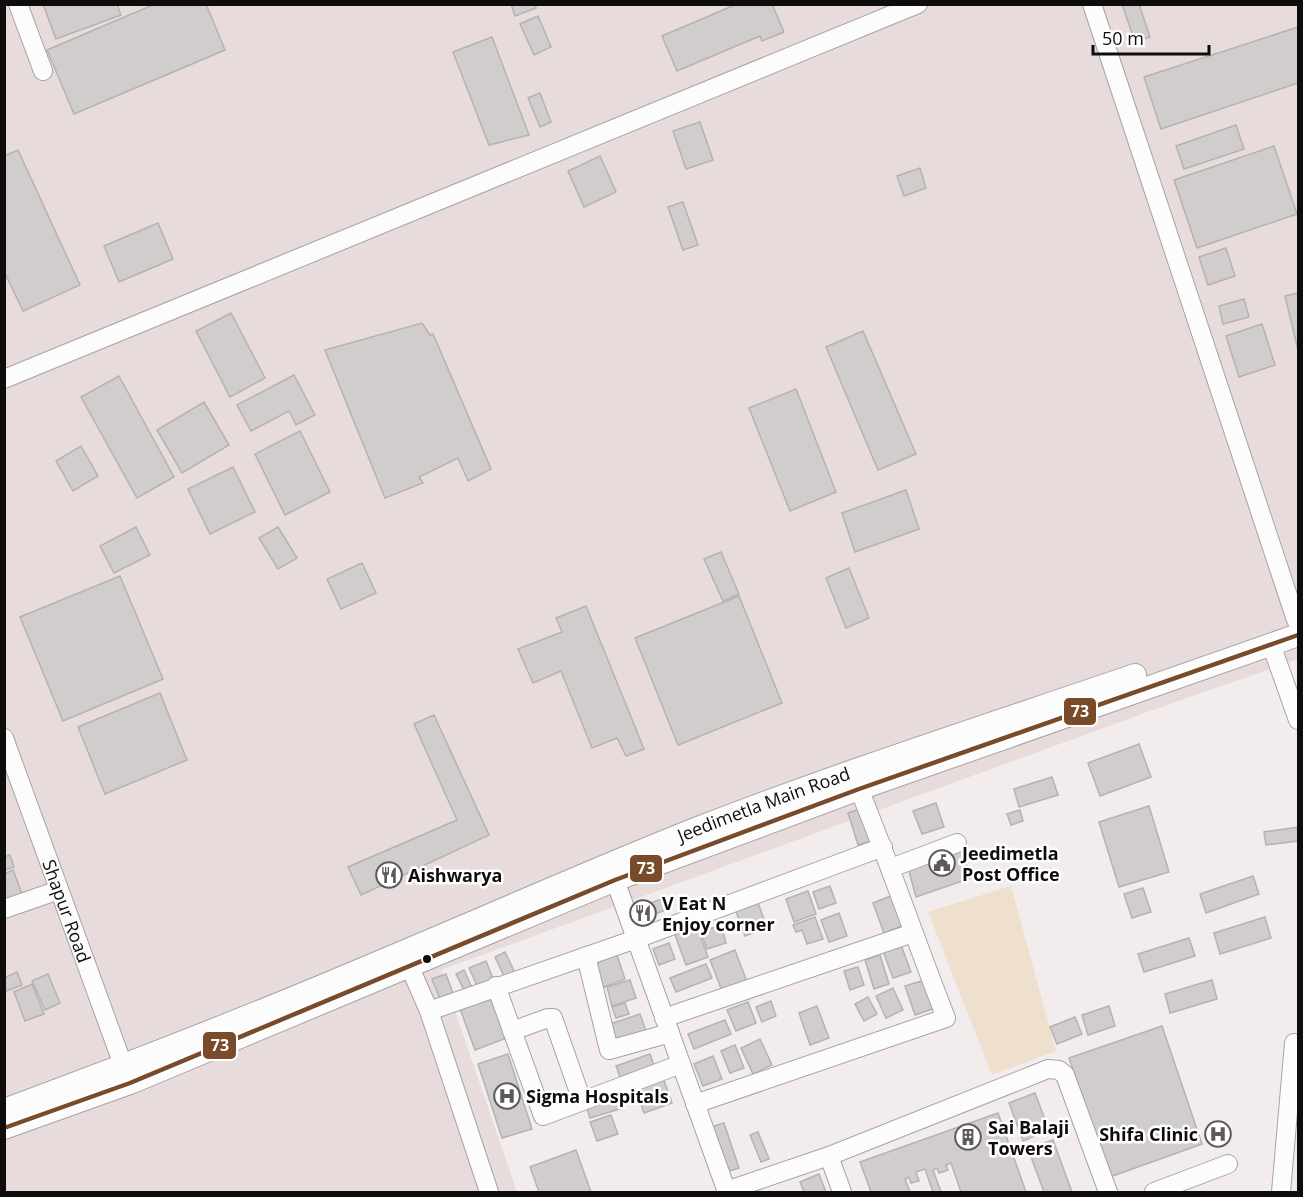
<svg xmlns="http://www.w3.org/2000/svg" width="1303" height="1197" viewBox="0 0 1303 1197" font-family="'Open Sans',sans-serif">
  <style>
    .built { fill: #e7dbdc }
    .green { fill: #efdfcd }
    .building { fill: #d2cdcd; stroke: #b6b2b2; stroke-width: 1.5 }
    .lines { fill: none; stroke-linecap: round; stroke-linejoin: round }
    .minor-casing { stroke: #a7a3a4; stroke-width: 20 }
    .major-casing { stroke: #a7a3a4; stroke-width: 24 }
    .minor { stroke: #fdfcfc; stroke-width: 18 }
    .major { stroke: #fdfcfc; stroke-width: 22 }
    .bus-1-casing { stroke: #fff; stroke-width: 9 }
    .bus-1 { stroke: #7a4b2a; stroke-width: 4.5 }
    .bus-dot { fill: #0f0c0c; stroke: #fff; stroke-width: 2 }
    .labels { text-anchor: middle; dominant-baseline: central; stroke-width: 5; stroke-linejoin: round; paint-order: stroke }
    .street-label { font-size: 18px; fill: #0f0c0c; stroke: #fff }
    .poi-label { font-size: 18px; font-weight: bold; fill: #0f0c0c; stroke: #fff; text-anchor: start }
    .line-badge { stroke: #fff; stroke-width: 2 }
    .badge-label { font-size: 16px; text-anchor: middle; font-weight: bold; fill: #fff }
  </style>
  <rect width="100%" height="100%" fill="#f2eced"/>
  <!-- built -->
  <polygon class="built" points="5,5 1298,5 1298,659 1150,711 441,970 517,1192 5,1192"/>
  <!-- green -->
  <polygon class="green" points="1011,886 1056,1051 992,1075 928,912"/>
  <!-- building -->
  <g class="building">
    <polygon points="43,4 117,4 121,15 56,39"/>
    <polygon points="155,4 206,4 225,50 74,114 47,50"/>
    <polygon points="511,4 535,4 536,8 515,16"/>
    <polygon points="737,4 772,4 784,32 762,41 760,36 677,71 662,36"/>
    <polygon points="1122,4 1139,4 1150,37 1135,42"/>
    <polygon points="538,16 551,47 534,55 520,24"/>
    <polygon points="1298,27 1298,83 1161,129 1144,77"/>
    <polygon points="492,37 529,135 489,145 453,52"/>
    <polygon points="540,93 551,122 540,127 528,98"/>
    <polygon points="700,122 713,160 686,169 673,131"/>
    <polygon points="1236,125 1244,149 1184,169 1176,146"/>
    <polygon points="1274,146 1297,214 1197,248 1174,180"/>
    <polygon points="18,150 80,285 23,311 4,271 4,156"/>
    <polygon points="600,156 616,192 584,207 568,171"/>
    <polygon points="920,168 926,188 904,196 897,176"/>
    <polygon points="683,202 698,245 683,250 668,207"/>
    <polygon points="158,223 173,259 119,282 104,246"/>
    <polygon points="1226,248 1235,276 1208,285 1199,257"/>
    <polygon points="1298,293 1298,350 1285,296"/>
    <polygon points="1244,299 1249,317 1223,324 1219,306"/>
    <polygon points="231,313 265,378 230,397 196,331"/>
    <polygon points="422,323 430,335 433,334 491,469 468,481 458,458 419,477 423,483 385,498 325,350"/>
    <polygon points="1262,324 1275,365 1239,377 1226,336"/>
    <polygon points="863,331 916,454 878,470 826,347"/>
    <polygon points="294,375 315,415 296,425 289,411 251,431 237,405"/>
    <polygon points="119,376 174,477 137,498 81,397"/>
    <polygon points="796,389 836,492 790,511 749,408"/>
    <polygon points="204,402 229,445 182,473 157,430"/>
    <polygon points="300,431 330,492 285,515 255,454"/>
    <polygon points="81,446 98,476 73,491 56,461"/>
    <polygon points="233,467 255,512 210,534 188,489"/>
    <polygon points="906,490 919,529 855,552 842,513"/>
    <polygon points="136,527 150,555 114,573 100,546"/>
    <polygon points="278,527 297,558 278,569 259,538"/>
    <polygon points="721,552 739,594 723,601 704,559"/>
    <polygon points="362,563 376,593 341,609 327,579"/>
    <polygon points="849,568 869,618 846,628 826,578"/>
    <polygon points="120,576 163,679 63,721 20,617"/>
    <polygon points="739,596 782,703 678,745 635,638"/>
    <polygon points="586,606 644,749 626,756 617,738 592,748 561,671 533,683 518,649 562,632 556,618"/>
    <polygon points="160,693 187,760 105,794 78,727"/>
    <polygon points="434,715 489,835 361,895 348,867 457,820 414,724"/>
    <polygon points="1139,744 1151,777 1100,796 1088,763"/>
    <polygon points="1052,777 1058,795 1019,807 1014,789"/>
    <polygon points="936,803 944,827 922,834 913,811"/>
    <polygon points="1149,806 1169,872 1119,887 1099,822"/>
    <polygon points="864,808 874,840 858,845 848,813"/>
    <polygon points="1020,810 1023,821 1011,825 1007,814"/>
    <polygon points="1298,827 1298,841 1266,845 1264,832"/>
    <polygon points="960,846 971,878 916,897 907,864"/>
    <polygon points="10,855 14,867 4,870 4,857"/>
    <polygon points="13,870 24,899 4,907 4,874"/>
    <polygon points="1253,876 1259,894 1206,913 1200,894"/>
    <polygon points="830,886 836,903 819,909 813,892"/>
    <polygon points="1143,888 1151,912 1132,918 1124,894"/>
    <polygon points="808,891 816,914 794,922 786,899"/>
    <polygon points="893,895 904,925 884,933 873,903"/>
    <polygon points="664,898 668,909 655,914 651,903"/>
    <polygon points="757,900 767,928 745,936 735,909"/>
    <polygon points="645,905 650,917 637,922 632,910"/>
    <polygon points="839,913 847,936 829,942 821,920"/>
    <polygon points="815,917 823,939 807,944 802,930 796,932 793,925"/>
    <polygon points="1265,917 1271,938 1220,954 1214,933"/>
    <polygon points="696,924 708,957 686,965 674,932"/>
    <polygon points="721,925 726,943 707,949 701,932"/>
    <polygon points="1189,938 1195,956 1144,972 1138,954"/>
    <polygon points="669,943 675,959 659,965 653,949"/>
    <polygon points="901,945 911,972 893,978 883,951"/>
    <polygon points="735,950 747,982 722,991 710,960"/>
    <polygon points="505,952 515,973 505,978 495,957"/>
    <polygon points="617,955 625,979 599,989 590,965"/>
    <polygon points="880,955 889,984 874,989 865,960"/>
    <polygon points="486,961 494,981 478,988 469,968"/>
    <polygon points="706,964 712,978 676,992 670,978"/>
    <polygon points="858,967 864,985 850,990 844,971"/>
    <polygon points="464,970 473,990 466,994 456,974"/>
    <polygon points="17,972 22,985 4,992 4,978"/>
    <polygon points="48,974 60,1003 45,1010 32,981"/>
    <polygon points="446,974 454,996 441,1001 432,979"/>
    <polygon points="630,980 636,998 612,1006 607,987"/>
    <polygon points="925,980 935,1008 915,1015 905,986"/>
    <polygon points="1212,980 1217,999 1170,1013 1165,994"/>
    <polygon points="32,984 44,1014 25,1021 14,992"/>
    <polygon points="893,988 903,1010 886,1018 876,996"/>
    <polygon points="493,993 509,1037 475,1050 459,1006"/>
    <polygon points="868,997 877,1014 864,1021 855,1004"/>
    <polygon points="771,1001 776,1016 762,1022 756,1007"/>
    <polygon points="748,1002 756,1023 736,1031 727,1010"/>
    <polygon points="625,1003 629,1014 616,1018 612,1007"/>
    <polygon points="817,1006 829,1038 810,1045 799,1013"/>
    <polygon points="1109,1006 1115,1026 1088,1035 1082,1015"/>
    <polygon points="640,1014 647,1034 611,1046 604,1026"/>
    <polygon points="1075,1017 1082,1034 1057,1044 1050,1027"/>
    <polygon points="725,1020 731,1034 694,1049 688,1034"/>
    <polygon points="1162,1026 1202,1144 1110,1177 1069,1058"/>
    <polygon points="760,1039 772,1065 753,1074 741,1048"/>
    <polygon points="735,1045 744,1068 730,1073 721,1051"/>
    <polygon points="508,1054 532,1129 502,1138 478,1064"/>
    <polygon points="650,1054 654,1065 620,1077 616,1066"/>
    <polygon points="713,1056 722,1079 703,1086 694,1064"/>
    <polygon points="662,1075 672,1103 644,1113 634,1084"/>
    <polygon points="1035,1093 1049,1130 1023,1141 1009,1103"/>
    <polygon points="619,1094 623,1108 590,1118 586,1105"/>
    <polygon points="998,1113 1026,1192 961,1192 951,1163 946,1165 948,1170 939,1173 937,1168 933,1170 941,1192 933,1192 925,1169 916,1172 919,1181 911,1183 909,1177 905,1179 910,1192 871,1192 860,1162"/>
    <polygon points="611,1115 618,1134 597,1141 590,1122"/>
    <polygon points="724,1123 739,1168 723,1173 708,1128"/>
    <polygon points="758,1132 769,1159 761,1162 750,1135"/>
    <polygon points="1053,1140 1072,1192 1044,1192 1028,1149"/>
    <polygon points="576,1150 591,1192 539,1192 530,1167"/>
    <polygon points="819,1174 826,1192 804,1192 800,1182"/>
  </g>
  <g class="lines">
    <!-- minor casing -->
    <g class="minor-casing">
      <g id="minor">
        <polyline points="18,4 43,71"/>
        <polyline points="1092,4 1296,620"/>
        <polyline points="4,379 918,4"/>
        <polyline points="1271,644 1298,720"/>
        <path id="s1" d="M4,738L127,1076"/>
        <polyline points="891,868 957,843"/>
        <polyline points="615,880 727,1192"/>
        <polyline points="4,909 59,890"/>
        <polyline points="405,956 429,1011 489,1192"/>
        <polyline points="586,956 609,1050 670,1033"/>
        <polyline points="496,986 543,1116 681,1064"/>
        <polyline points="429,1011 636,939 883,847"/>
        <polyline points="664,1018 913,933"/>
        <polyline points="512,1031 548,1018 553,1018 582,1101"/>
        <path d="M695,1104L946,1018C916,942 890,864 859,789"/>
        <polyline points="829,1156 1048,1069 1059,1070 1065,1075 1108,1192"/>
        <polyline points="726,1191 829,1156 842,1192"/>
        <polyline points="1154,1192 1228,1164"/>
        <polyline points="1281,1192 1294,1043"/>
      </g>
    </g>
    <!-- major casing -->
    <g class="major-casing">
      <g id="major">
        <path id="s2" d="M4,1110C126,1065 247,1018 367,967C478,921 587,872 698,828C842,772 989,725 1135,675"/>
        <polyline points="4,1128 130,1083 615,880 859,789 1298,635"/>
      </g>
    </g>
    <!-- minor -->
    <use href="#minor" class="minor"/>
    <!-- major -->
    <use href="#major" class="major"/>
    <!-- bus-1 casing -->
    <g class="bus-1-casing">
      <polyline id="bus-1" points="4,1128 130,1083 615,880 859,789 1298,635"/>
    </g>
    <!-- bus-1 -->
    <use href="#bus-1" class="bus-1"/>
  </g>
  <!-- icons -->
  <defs>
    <g id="civic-ring" transform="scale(1.35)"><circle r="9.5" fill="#fff" stroke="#5e5a5b" stroke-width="1.5"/><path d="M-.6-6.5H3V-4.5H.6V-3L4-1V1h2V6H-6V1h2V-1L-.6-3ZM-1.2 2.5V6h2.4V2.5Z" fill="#5e5a5b"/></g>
    <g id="restaurant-ring" transform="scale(1.35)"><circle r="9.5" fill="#fff" stroke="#5e5a5b" stroke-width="1.5"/><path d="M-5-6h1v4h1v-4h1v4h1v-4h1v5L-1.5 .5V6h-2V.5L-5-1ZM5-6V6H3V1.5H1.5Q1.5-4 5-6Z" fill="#5e5a5b"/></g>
    <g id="hospital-ring" transform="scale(1.35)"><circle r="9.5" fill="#fff" stroke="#5e5a5b" stroke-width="1.5"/><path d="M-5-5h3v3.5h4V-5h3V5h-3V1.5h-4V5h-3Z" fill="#5e5a5b"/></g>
    <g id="building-ring" transform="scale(1.35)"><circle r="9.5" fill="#fff" stroke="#5e5a5b" stroke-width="1.5"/><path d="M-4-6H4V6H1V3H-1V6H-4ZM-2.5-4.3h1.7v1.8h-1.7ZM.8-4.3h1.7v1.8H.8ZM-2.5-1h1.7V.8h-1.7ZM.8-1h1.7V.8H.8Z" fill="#5e5a5b"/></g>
  </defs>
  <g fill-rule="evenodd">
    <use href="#civic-ring" x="942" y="863"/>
    <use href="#restaurant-ring" x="389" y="875"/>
    <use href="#restaurant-ring" x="643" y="913"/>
    <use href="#hospital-ring" x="507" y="1096"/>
    <use href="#hospital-ring" x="1218" y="1134"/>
    <use href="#building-ring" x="968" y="1137"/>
  </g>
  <!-- markers -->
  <circle class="bus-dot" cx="427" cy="959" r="5"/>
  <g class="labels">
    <!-- street labels -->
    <g class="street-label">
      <text stroke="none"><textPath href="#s2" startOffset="819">Jeedimetla Main Road</textPath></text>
      <text stroke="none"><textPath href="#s1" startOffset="184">Shapur Road</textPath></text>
    </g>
    <!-- poi labels -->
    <g class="poi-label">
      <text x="962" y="853">Jeedimetla<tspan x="962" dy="21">Post Office</tspan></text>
      <text x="408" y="875">Aishwarya</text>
      <text x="662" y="903">V Eat N<tspan x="662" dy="21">Enjoy corner</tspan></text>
      <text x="526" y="1096">Sigma Hospitals</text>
      <text x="988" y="1127">Sai Balaji<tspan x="988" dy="21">Towers</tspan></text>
      <text x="1198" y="1134" text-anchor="end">Shifa Clinic</text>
    </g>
  </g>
  <g class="line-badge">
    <rect x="1063" y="697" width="34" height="29" rx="6" fill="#7a4b2a"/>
    <rect x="629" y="854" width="34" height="29" rx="6" fill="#7a4b2a"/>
    <rect x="202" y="1031" width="35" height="29" rx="6" fill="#7a4b2a"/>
  </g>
  <g class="badge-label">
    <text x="1080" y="717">73</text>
    <text x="646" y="874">73</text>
    <text x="220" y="1051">73</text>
  </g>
  <!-- border -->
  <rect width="1303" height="1197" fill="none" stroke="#0f0c0c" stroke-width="12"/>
  <!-- scale -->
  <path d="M1093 45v9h116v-9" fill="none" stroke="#0f0c0c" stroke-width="3"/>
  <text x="1102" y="45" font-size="18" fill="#0f0c0c" stroke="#ffffff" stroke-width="4.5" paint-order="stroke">50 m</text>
</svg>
